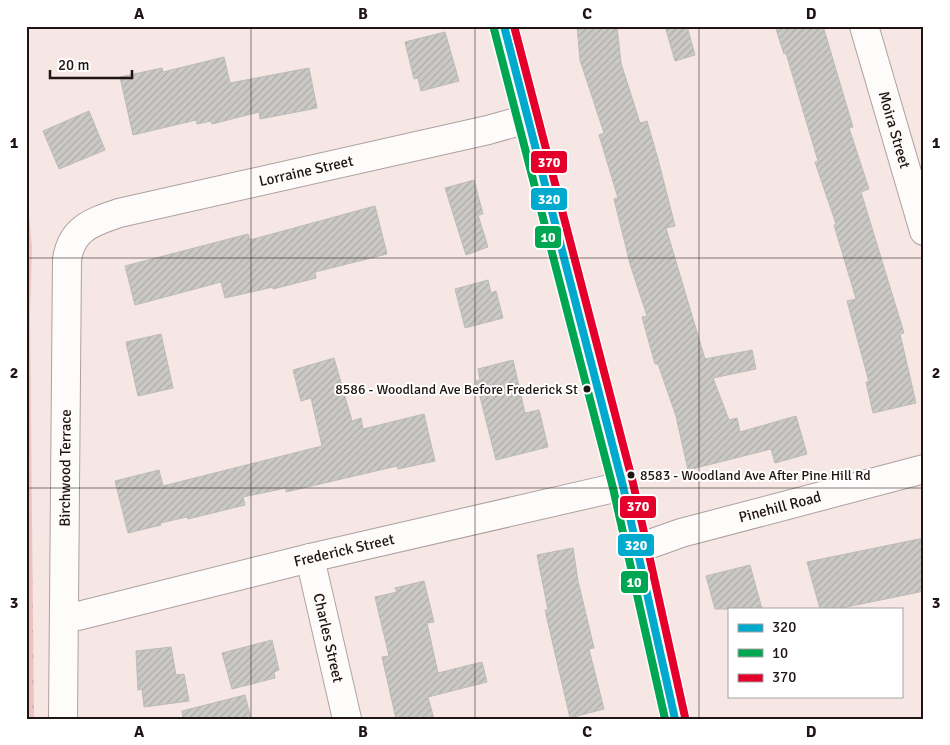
<svg xmlns="http://www.w3.org/2000/svg" width="950" height="745" viewBox="0 0 950 745" font-family="Signika,sans-serif">
  <style>
    .grass { fill: url(#grass-tufts) }
    .building { fill: url(#building-hatch); stroke: #bcbbb7 }
    .lines { fill: none; stroke-linecap: round; stroke-linejoin: round }
    .minor-casing { stroke: #ada1a0; stroke-width: 30 }
    .major-casing { stroke: #c3b3b1; stroke-width: 30 }
    .minor { stroke: #fefbfb; stroke-width: 28 }
    .major { stroke: #f7f0ef; stroke-width: 28 }
    .bus-1-casing { stroke: #fff; stroke-width: 11 }
    .bus-2-casing { stroke: #fff; stroke-width: 11 }
    .bus-3-casing { stroke: #fff; stroke-width: 11 }
    .bus-1 { stroke: #00a9ce; stroke-width: 8 }
    .bus-2 { stroke: #00a651; stroke-width: 8 }
    .bus-3 { stroke: #e4002b; stroke-width: 8 }
    .grid { fill: none; stroke: #201514; stroke-width: 1; stroke-opacity: 0.55 }
    .bus-dot { fill: #201514; stroke: #fff; stroke-width: 2 }
    .labels { text-anchor: middle; dominant-baseline: central; stroke-width: 4; stroke-linejoin: round; paint-order: stroke }
    .bus-label { font-size: 14px; fill: #201514; stroke: #fff; text-anchor: end }
    .street-label { font-size: 15px; fill: #201514; stroke: #fff }
    .line-badge { stroke: #fff; stroke-width: 2 }
    .badge-label { font-size: 14px; text-anchor: middle; font-weight: bold; fill: #fff }
    .neatline { fill: none; stroke: #201514; stroke-width: 2 }
    .grid-label { font-size: 16px; text-anchor: middle; font-weight: bold; fill: #201514 }
  </style>
  <defs>
    <pattern id="grass-tufts" width="24" height="20" patternUnits="userSpaceOnUse" patternTransform="scale(1.25)"><rect width="24" height="20" fill="#ecc5c1"/><path d="M3 7l-1-3M5 7V3M7 7l1-3M15 17l-1-3M17 17v-4M19 17l1-3" fill="none" stroke="#caa8a5"/></pattern>
    <pattern id="building-hatch" width="6" height="6" patternUnits="userSpaceOnUse" patternTransform="scale(1.25)"><rect width="6" height="6" fill="#cbc9c5"/><path d="M-1 1l2-2M0 6l6-6M5 7l2-2" fill="none" stroke="#aeaca8"/></pattern>
  </defs>
  <rect width="100%" height="100%" fill="#f6e7e5"/>
  <!-- grass -->
  <polygon class="grass" points="26,181 32,248 30,314 34,719 26,719"/>
  <!-- building -->
  <g class="building">
    <polygon points="577,26 617,26 621,63 640,123 647,121 658,159 675,226 666,228 705,359 752,350 756,369 713,378 729,420 737,418 740,432 796,416 807,454 775,463 771,449 688,470 676,416 658,364 655,364 642,317 647,316 630,264 614,199 618,198 599,135 604,133 580,60"/>
    <polygon points="665,26 687,26 695,55 675,61"/>
    <polygon points="775,26 823,26 853,127 849,128 869,189 861,192 904,333 900,334 916,403 873,413 866,382 869,382 847,301 856,299 834,225 836,224 815,162 818,161 786,53 784,54"/>
    <polygon points="445,32 459,81 421,91 418,78 414,79 405,42"/>
    <polygon points="224,57 230,83 309,68 317,108 260,119 259,112 212,124 211,121 197,124 196,120 133,135 120,77 162,68 163,72"/>
    <polygon points="89,111 105,150 59,169 43,131"/>
    <polygon points="474,180 483,214 478,215 488,247 466,255 445,188"/>
    <polygon points="375,206 387,254 315,272 316,278 273,289 273,287 225,298 221,282 135,305 125,266 248,234 250,240"/>
    <polygon points="488,280 491,293 496,291 503,318 465,328 455,289"/>
    <polygon points="161,334 173,388 138,396 126,342"/>
    <polygon points="334,358 352,421 361,418 363,429 424,414 435,461 398,469 397,466 286,492 286,488 243,497 245,505 188,519 187,517 160,523 161,525 128,533 115,481 159,470 163,486 322,446 311,398 301,401 293,370"/>
    <polygon points="513,360 525,413 539,410 548,447 496,460 476,381 480,380 478,369"/>
    <polygon points="924,538 924,591 837,609 820,609 807,562"/>
    <polygon points="573,548 578,581 594,648 589,649 604,709 570,718 545,610 548,610 537,555"/>
    <polygon points="750,565 762,609 715,609 706,576"/>
    <polygon points="424,581 434,622 427,623 438,673 482,662 487,682 428,697 434,719 396,719 382,657 389,656 375,597 397,592 395,588"/>
    <polygon points="272,640 279,670 274,672 275,678 232,689 222,653"/>
    <polygon points="171,647 176,675 184,674 189,701 144,707 142,689 138,690 136,651"/>
    <polygon points="245,695 251,719 183,719 182,711"/>
  </g>
  <g class="lines">
    <!-- minor casing -->
    <g class="minor-casing">
      <g id="minor">
        <path id="s1" d="M864,26L924,231"/>
        <path id="s2" d="M636,549L681,533L924,469"/>
        <path id="s3" d="M310,558L347,719"/>
        <path id="s4" d="M64,616H78L310,558L623,486"/>
        <path id="s5" d="M63,719L67,260C71,229 92,222 119,213L488,130L527,119"/>
      </g>
    </g>
    <!-- major casing -->
    <g class="major-casing">
      <polyline id="major" points="504,26 623,486 675,719"/>
    </g>
    <!-- minor -->
    <use href="#minor" class="minor"/>
    <!-- major -->
    <use href="#major" class="major"/>
    <!-- bus-1 casing -->
    <g class="bus-1-casing">
      <polyline id="bus-1" points="504,26 623,486 675,719"/>
    </g>
    <!-- bus-2 casing -->
    <g class="bus-2-casing">
      <polyline id="bus-2" points="494,29 613,488 665,719"/>
    </g>
    <!-- bus-3 casing -->
    <g class="bus-3-casing">
      <polyline id="bus-3" points="514,26 633,483 685,717"/>
    </g>
    <!-- bus-1 -->
    <use href="#bus-1" class="bus-1"/>
    <!-- bus-2 -->
    <use href="#bus-2" class="bus-2"/>
    <!-- bus-3 -->
    <use href="#bus-3" class="bus-3"/>
  </g>
  <!-- grid -->
  <path class="grid" d="M251,26V719M475,26V719M699,26V719M26,258H924M26,488H924"/>
  <!-- markers -->
  <g class="bus-dot">
    <circle cx="587" cy="389" r="4.5"/>
    <circle cx="631" cy="475" r="4.5"/>
  </g>
  <g class="labels">
    <!-- bus labels -->
    <g class="bus-label">
      <text x="578" y="389">8586 - Woodland Ave Before Frederick St</text>
      <text x="640" y="475" text-anchor="start">8583 - Woodland Ave After Pine Hill Rd</text>
    </g>
    <!-- street labels -->
    <g class="street-label">
      <text stroke="none"><textPath href="#s1" startOffset="108">Moira Street</textPath></text>
      <text stroke="none"><textPath href="#s5" startOffset="726">Lorraine Street</textPath></text>
      <text stroke="none"><textPath href="#s5" startOffset="251">Birchwood Terrace</textPath></text>
      <text stroke="none"><textPath href="#s2" startOffset="150">Pinehill Road</textPath></text>
      <text stroke="none"><textPath href="#s4" startOffset="288">Frederick Street</textPath></text>
      <text stroke="none"><textPath href="#s3" startOffset="82">Charles Street</textPath></text>
    </g>
  </g>
  <g class="line-badge">
    <rect x="530" y="150" width="38" height="24" rx="5" fill="#e4002b"/>
    <rect x="530" y="187" width="38" height="24" rx="5" fill="#00a9ce"/>
    <rect x="534" y="225" width="28" height="24" rx="5" fill="#00a651"/>
    <rect x="619" y="495" width="38" height="24" rx="5" fill="#e4002b"/>
    <rect x="617" y="533" width="38" height="24" rx="5" fill="#00a9ce"/>
    <rect x="620" y="570" width="29" height="24" rx="5" fill="#00a651"/>
  </g>
  <g class="badge-label">
    <text x="549" y="167">370</text>
    <text x="549" y="204">320</text>
    <text x="548" y="242">10</text>
    <text x="638" y="511">370</text>
    <text x="636" y="550">320</text>
    <text x="634" y="587">10</text>
  </g>
  <!-- border -->
  <rect width="950" height="745" fill="none" stroke="#ffffff" stroke-width="55"/>
  <!-- legend -->
  <rect x="728" y="608" width="175" height="90" fill="#ffffff" stroke="#a6a1a1"/>
  <rect x="738" y="624" width="25" height="8" fill="#00a9ce" stroke="#a6a1a1"/>
  <text x="772" y="632" font-size="15" fill="#201514">320</text>
  <rect x="738" y="649" width="25" height="8" fill="#00a651" stroke="#a6a1a1"/>
  <text x="772" y="658" font-size="15" fill="#201514">10</text>
  <rect x="738" y="674" width="25" height="8" fill="#e4002b" stroke="#a6a1a1"/>
  <text x="772" y="682" font-size="15" fill="#201514">370</text>
  <!-- scale -->
  <path d="M50 70v8h82v-8" fill="none" stroke="#201514" stroke-width="2.5"/>
  <text x="58" y="70" font-size="15" fill="#201514" stroke="#ffffff" stroke-width="4" paint-order="stroke">20 m</text>
  <rect x="28" y="28" width="894" height="690" class="neatline"/>
  <g class="grid-label">
    <text x="139" y="19">A</text>
    <text x="363" y="19">B</text>
    <text x="587" y="19">C</text>
    <text x="811" y="19">D</text>
    <text x="14" y="148">1</text>
    <text x="936" y="148">1</text>
    <text x="14" y="378">2</text>
    <text x="936" y="378">2</text>
    <text x="14" y="608">3</text>
    <text x="936" y="608">3</text>
    <text x="139" y="737">A</text>
    <text x="363" y="737">B</text>
    <text x="587" y="737">C</text>
    <text x="811" y="737">D</text>
  </g>
</svg>
